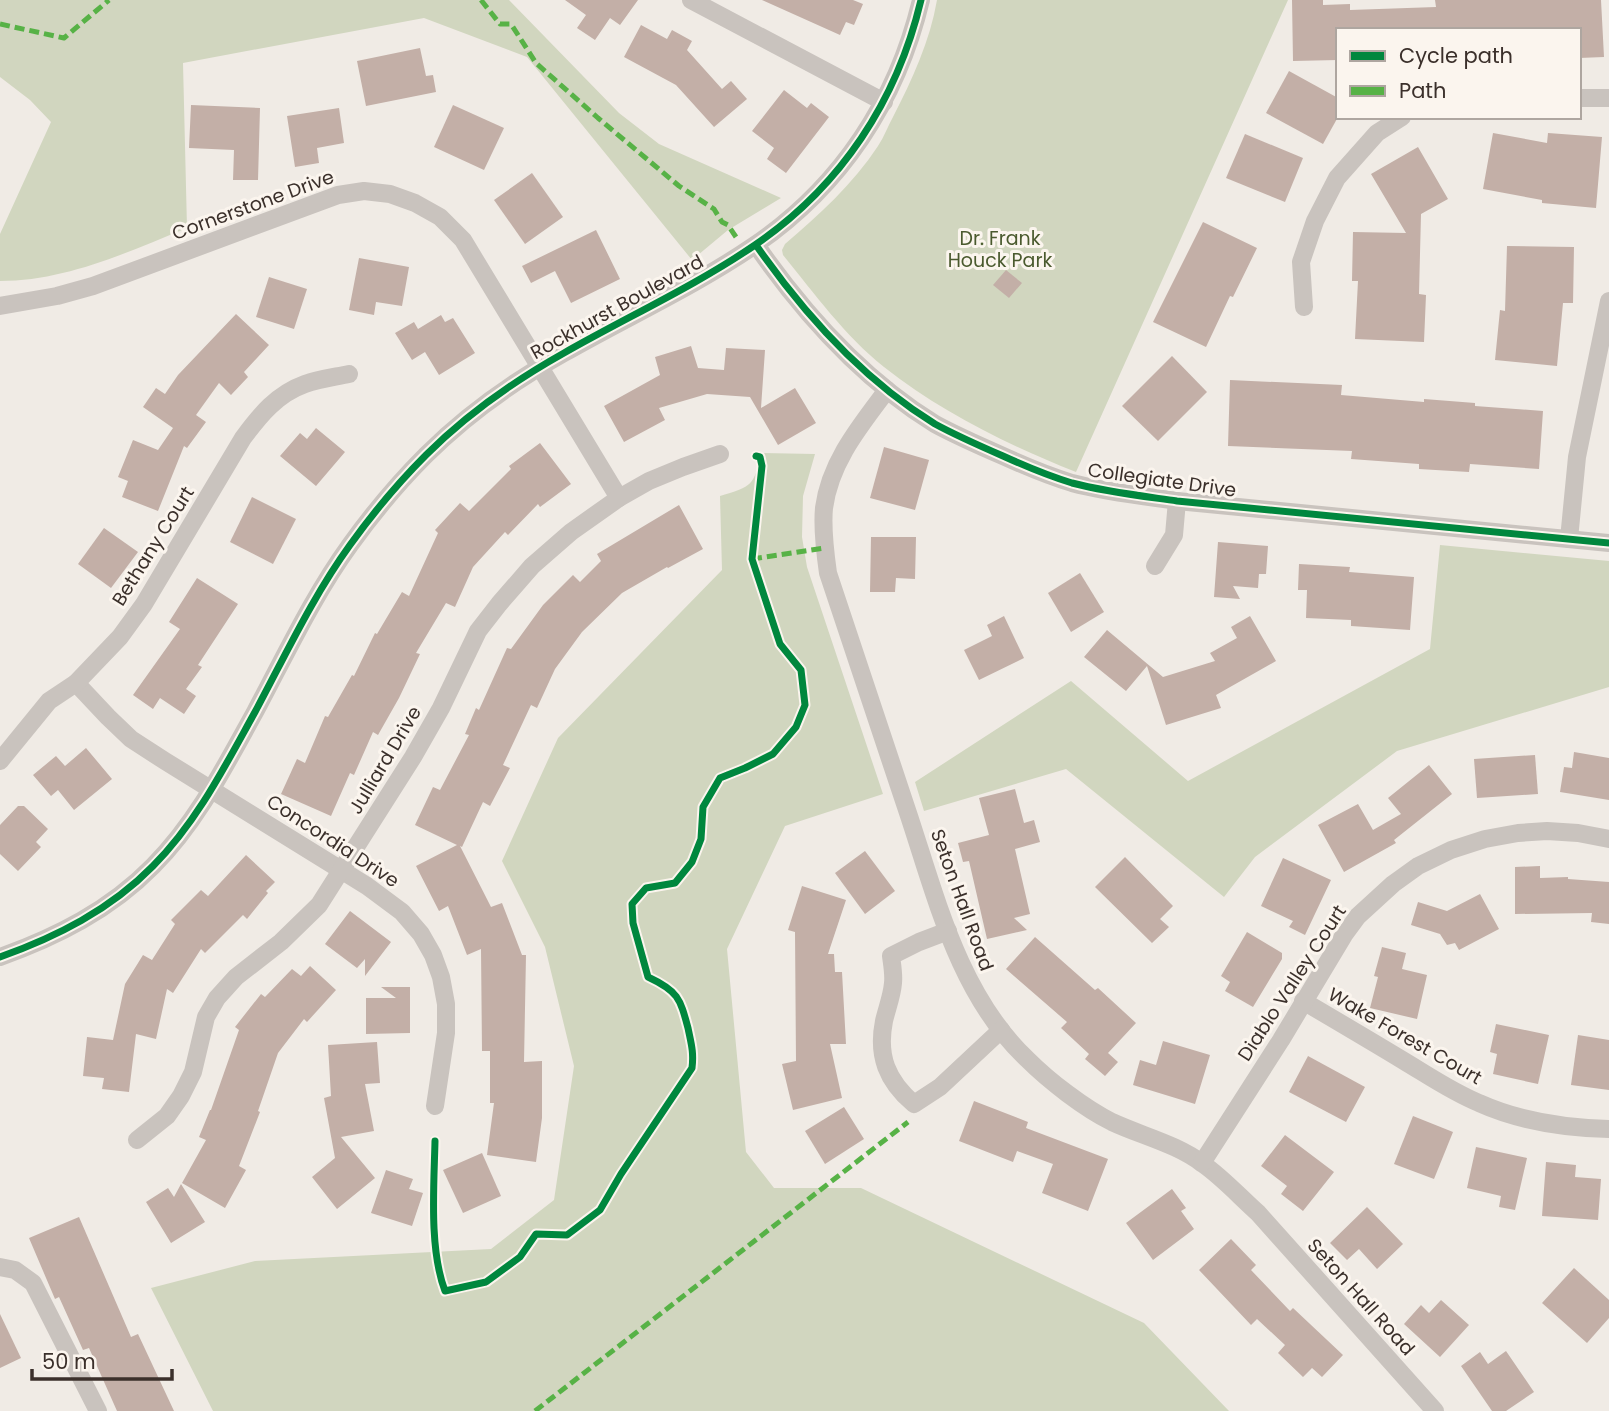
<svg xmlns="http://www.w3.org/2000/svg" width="1609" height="1411" viewBox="0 0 1609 1411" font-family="Poppins,sans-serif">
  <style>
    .green { fill: #d1d6bf }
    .building { fill: #c3afa7 }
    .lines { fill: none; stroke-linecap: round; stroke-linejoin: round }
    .minor { stroke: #c9c3be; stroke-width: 18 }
    .quiet { stroke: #57b246; stroke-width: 5; stroke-dasharray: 10 5; stroke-linecap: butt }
    .cycleway-casing { stroke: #fbf5ee; stroke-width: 11 }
    .cycleway { stroke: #00873e; stroke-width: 7 }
    .labels { text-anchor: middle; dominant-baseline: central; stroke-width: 6; stroke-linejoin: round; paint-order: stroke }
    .street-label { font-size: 19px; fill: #3b302b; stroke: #fbf5ee }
    .park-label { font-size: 19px; fill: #4a5a2e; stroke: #fbf5ee }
  </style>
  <rect width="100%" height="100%" fill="#f0ebe5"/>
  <!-- green -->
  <g class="green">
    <path d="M0,0H509L619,113L659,144L781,198L728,230L692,260L527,57L424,18L183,63L187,228C128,252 66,281 0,281V234L51,122L30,100L0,77Z"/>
    <path d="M937,0H1288L1076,472C1008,445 941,412 884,367C845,336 814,293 783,255L782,250L785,244C819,215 853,184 878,146C884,137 888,126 893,117C912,80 930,41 937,0Z"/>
    <path d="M762,453L815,454L803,496L802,537L807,567L883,794L785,826L727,949L746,1152L774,1188H861L1144,1323L1229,1411H213L151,1288L255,1261L491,1249L554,1200L574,1066L545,947L502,861L558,738L722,570L720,496C753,486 753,486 762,453Z"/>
    <polygon points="1440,545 1609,561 1609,687 1397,751 1255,857 1224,897 1066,769 924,811 915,782 1071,681 1188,781 1430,649"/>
  </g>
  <!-- building -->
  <g class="building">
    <polygon points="565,0 638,0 620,25 610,18 595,40 577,28 586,15"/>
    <polygon points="762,0 853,0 863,4 854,25 846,22 840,35"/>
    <polygon points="1292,0 1323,0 1323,5 1350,4 1350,10 1436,7 1435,0 1601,0 1604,57 1579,58 1579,30 1338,30 1338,60 1293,61"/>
    <polygon points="641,25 667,39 672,30 692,41 687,50 722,89 731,81 747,99 714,127 676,85 624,57"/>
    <polygon points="420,48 426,76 433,75 436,92 366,106 357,61"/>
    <polygon points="1289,71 1338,98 1338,117 1323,144 1266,113"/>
    <polygon points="784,90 807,108 811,103 829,117 786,173 767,159 774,148 752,131"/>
    <polygon points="191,105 260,108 258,180 233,180 234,150 189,148"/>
    <polygon points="453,105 504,128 484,170 434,147"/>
    <polygon points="339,108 344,143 317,148 319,163 295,167 287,116"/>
    <polygon points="1493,133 1547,143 1548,133 1602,137 1596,208 1542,203 1542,200 1483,189"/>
    <polygon points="1245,134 1303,158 1285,202 1226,178"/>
    <polygon points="1418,147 1448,199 1421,214 1419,294 1426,295 1424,342 1355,339 1358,281 1352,281 1353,232 1406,233 1371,174"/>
    <polygon points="532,173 563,217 525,244 494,200"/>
    <polygon points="1203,222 1257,248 1233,297 1230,296 1206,347 1153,322"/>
    <polygon points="596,230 620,279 571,303 555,271 531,283 522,266"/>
    <polygon points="1507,246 1574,247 1573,303 1563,303 1557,366 1495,360 1500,310 1505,311"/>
    <polygon points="359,258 409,267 402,306 376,302 374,315 349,310"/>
    <polygon points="1006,270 1022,283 1009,298 993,285"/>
    <polygon points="269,277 307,289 294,329 256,317"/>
    <polygon points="236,314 269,345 244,372 248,377 231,395 219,383 196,415 206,422 187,448 184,446 158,511 122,497 128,481 118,477 133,440 158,450 173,428 143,407 156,388 165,394 178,375"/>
    <polygon points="441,315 445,322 453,318 475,353 439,375 425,352 412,360 395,333 414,322 418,329"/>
    <polygon points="691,346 698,368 724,370 726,348 765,350 761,408 795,388 816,423 778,445 750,397 707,394 659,408 665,420 624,442 604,406 660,375 655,357"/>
    <polygon points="1172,356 1207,392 1158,441 1122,406"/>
    <polygon points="1230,380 1342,385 1341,395 1424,402 1424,399 1475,403 1475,406 1543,411 1539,469 1470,464 1469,472 1419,469 1419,464 1351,459 1352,451 1228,446"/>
    <polygon points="316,428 345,452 316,486 280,456 300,433 307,439"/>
    <polygon points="540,443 571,484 540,507 538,504 508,535 505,532 473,567 455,607 446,603 416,653 420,654 399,698 378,735 373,732 354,775 350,773 331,816 281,794 297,759 305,763 325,716 328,717 352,675 354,676 375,633 377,634 402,592 409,596 438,533 435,530 460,503 469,511 511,469 509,466"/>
    <polygon points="884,447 929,460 915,510 870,498"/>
    <polygon points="252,497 296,519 273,564 230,542"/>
    <polygon points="679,505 703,549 668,568 667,567 622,593 582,632 555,669 537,708 531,705 503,765 510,768 490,806 483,802 462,847 460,846 491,907 502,903 522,955 526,955 524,1062 542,1061 542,1118 536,1162 487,1155 494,1103 490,1103 490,1051 482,1051 481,949 467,955 448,906 439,911 416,866 457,845 415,825 433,787 440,790 469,735 465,734 476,708 479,710 507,648 511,649 543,605 573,575 580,582 601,561 597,554"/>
    <polygon points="104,528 138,552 111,588 78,564"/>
    <polygon points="871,537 916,537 915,579 896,578 895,592 870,592"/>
    <polygon points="1218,542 1268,546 1266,574 1259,574 1258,588 1233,586 1240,599 1214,597"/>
    <polygon points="1299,564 1350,567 1349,572 1414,577 1410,630 1351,626 1351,620 1306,618 1307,590 1298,590"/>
    <polygon points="1080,573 1104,612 1071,632 1048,593"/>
    <polygon points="197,578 238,604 198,665 202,667 186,689 196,696 184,714 160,698 153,709 133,695 180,629 169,622"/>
    <polygon points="1004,616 1024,658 979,680 964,650 992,636 987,625"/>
    <polygon points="1250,616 1276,661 1216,695 1221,708 1166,725 1147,666 1126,691 1084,657 1107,630 1163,677 1215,661 1210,653 1237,638 1231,627"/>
    <polygon points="86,748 112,779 74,810 58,790 51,796 33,775 56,756 65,766"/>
    <polygon points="1574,752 1609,758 1609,800 1560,792 1564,767 1572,768"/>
    <polygon points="1535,755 1538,794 1477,798 1474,759"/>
    <polygon points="1429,765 1452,794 1394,840 1396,843 1344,872 1318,825 1358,804 1373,830 1401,814 1388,798"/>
    <polygon points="1015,789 1024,823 1034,820 1040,842 1015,849 1030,914 1014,918 1027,930 987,939 969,861 963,862 958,843 989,835 979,798"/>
    <polygon points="18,806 24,806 48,829 36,842 41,847 18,871 0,854 0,825"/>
    <polygon points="865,851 895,891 865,914 835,873"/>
    <polygon points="246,855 275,882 266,891 268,893 247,919 243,915 205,953 201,949 173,993 167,989 156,1039 136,1034 129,1092 102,1089 104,1078 83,1076 87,1037 113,1040 125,984 143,955 152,960 175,924 171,920 201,890 208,896"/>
    <polygon points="1125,857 1173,906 1160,919 1169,927 1152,943 1095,887"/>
    <polygon points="1283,858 1331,880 1305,935 1289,927 1293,921 1261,906"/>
    <polygon points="1540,866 1540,878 1568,877 1568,879 1609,882 1609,924 1591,922 1592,913 1515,914 1515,867"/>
    <polygon points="802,886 846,900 828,954 834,954 835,972 842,972 846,1044 830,1044 842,1098 793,1110 782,1064 796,1061 795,932 788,930"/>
    <polygon points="1480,894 1499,929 1459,950 1455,943 1447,945 1440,934 1411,925 1418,902 1447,911"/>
    <polygon points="350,911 391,942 365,976 365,959 357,968 325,944"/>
    <polygon points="1247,932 1282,953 1282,959 1253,1007 1225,991 1230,982 1221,976"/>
    <polygon points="1035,937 1095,990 1098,988 1136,1023 1108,1053 1118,1062 1105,1076 1085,1059 1089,1054 1061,1028 1067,1022 1006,969"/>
    <polygon points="1382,947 1406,953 1402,969 1427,975 1417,1019 1370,1008 1378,977 1374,976"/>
    <polygon points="310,966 336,990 307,1022 304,1019 278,1053 258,1111 260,1112 239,1166 246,1170 225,1208 182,1183 206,1140 199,1137 210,1110 211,1110 239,1030 235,1027 261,994 265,997 292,969 301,976"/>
    <polygon points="381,987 410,987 410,1033 366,1034 366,998 396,998"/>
    <polygon points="1496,1024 1549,1035 1538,1084 1493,1074 1497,1054 1490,1052"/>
    <polygon points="1578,1035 1609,1040 1609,1090 1571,1085"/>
    <polygon points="1163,1041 1210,1055 1195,1104 1133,1085 1140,1060 1156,1065"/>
    <polygon points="377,1042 380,1083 365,1084 374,1131 341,1137 375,1178 337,1209 312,1177 335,1158 324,1098 331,1096 328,1045"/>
    <polygon points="1308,1056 1365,1087 1346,1122 1289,1092"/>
    <polygon points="974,1101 1028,1122 1026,1128 1108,1159 1088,1211 1042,1193 1053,1164 1017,1151 1013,1162 959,1141"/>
    <polygon points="844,1107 864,1139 825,1164 805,1131"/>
    <polygon points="1413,1116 1453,1132 1434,1179 1394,1164"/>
    <polygon points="1285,1135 1334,1172 1303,1211 1281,1194 1287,1186 1261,1166"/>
    <polygon points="1476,1147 1527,1158 1515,1210 1499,1207 1501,1196 1467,1188"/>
    <polygon points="482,1153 501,1196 463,1213 443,1170"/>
    <polygon points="1546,1162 1576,1165 1575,1177 1601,1179 1598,1220 1542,1216"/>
    <polygon points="386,1170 413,1179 409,1189 423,1193 412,1226 371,1213"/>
    <polygon points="181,1184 205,1222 171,1243 146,1202 168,1188 174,1197"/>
    <polygon points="1172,1189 1186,1208 1181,1211 1194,1229 1153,1260 1126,1223"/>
    <polygon points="1367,1207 1403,1244 1377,1269 1359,1249 1347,1260 1330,1243"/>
    <polygon points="79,1217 131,1337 138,1334 174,1411 117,1411 89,1348 83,1350 59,1297 55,1299 29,1238"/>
    <polygon points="1231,1239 1256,1265 1251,1270 1290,1311 1293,1308 1343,1355 1322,1377 1312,1368 1303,1377 1278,1353 1285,1345 1257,1319 1251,1325 1199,1270"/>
    <polygon points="1574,1268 1609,1300 1609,1318 1587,1343 1542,1303"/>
    <polygon points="1441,1300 1469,1325 1440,1357 1404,1324 1421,1305 1429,1313"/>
    <polygon points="0,1314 21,1358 0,1368"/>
    <polygon points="1506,1351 1534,1392 1506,1411 1492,1411 1461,1366 1480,1352 1488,1364"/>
  </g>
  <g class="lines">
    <!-- minor -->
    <g class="minor">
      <polyline points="691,0 884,102"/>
      <polyline points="1579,98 1609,98"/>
      <path d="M756,245C804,314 862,379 935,424C957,436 980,446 1003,456C1025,466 1049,476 1072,483C1106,492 1142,496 1177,501L1609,543"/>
      <polyline points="0,306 57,296 93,286 338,195 364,191 390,194 415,203 440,217 463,240 619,498"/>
      <polyline points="1304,307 1301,262 1315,221 1337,178 1377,133 1402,117"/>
      <path d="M887,390C860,426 830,462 824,508C822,529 825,552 828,573C854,650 880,727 905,804C935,892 957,993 1027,1059C1049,1081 1084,1108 1112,1122C1142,1136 1177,1144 1203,1164C1223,1178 1240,1197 1258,1213L1435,1411"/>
      <polyline points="1569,539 1577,457 1609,301"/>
      <polyline points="1155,566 1174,535 1177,501"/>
      <polyline points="76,683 108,717 131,739 165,761 367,886 402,912 421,934 433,955 441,977 446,1004 446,1033 435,1106"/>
      <path d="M0,761L49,701L76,683L120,637L144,604L243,438C260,415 277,394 305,384C319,379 335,377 349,374"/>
      <path d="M948,931L919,942L891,956C892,964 894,974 893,983C892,996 887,1008 884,1021C877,1056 887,1081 914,1104L940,1087L1001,1030"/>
      <path d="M0,957C56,937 110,910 153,866C197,822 225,766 255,712C285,656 313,596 350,545C373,513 398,483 426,455C466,415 514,381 564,353C627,317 695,286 755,245C841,186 897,101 921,0"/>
      <path d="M1303,1001C1337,1021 1371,1041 1404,1061C1429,1076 1452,1092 1479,1103C1519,1121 1565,1128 1609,1129"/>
      <polyline points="137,1140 167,1116 181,1096 193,1072 206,1017 217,998 236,977 281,942 319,905 413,757 441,708 478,631 499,604 532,566 571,532 619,498 649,481 683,467 720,454"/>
      <polyline points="1202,1163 1281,1040 1344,935 1358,916 1393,884 1418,866 1451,850 1485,839 1518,833 1547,831 1578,833 1609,839"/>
      <polyline points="0,1267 15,1270 33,1283 98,1411"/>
    </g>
    <!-- quiet -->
    <g class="quiet">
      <polyline points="481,0 500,24 511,24 536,63 598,118 679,186 714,209 722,222 728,225 736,237"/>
      <polyline points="0,24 64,38 109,0"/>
      <polyline points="752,559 825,548"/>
      <polyline points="535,1411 908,1122"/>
    </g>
    <!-- cycleway casing -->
    <g class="cycleway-casing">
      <g id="cycleway">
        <path d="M756,245C804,314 862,379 935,424C957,436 980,446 1003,456C1025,466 1049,476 1072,483C1106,492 1142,496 1177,501L1609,543"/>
        <path d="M0,957C56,937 110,910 153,866C197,822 225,766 255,712C285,656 313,596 350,545C373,513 398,483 426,455C466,415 514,381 564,353C627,317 695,286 755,245C841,186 897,101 921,0"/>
        <path d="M435,1141C434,1186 429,1249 445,1291L486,1282L520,1257L536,1234L567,1235L600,1210L621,1174L692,1068C694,1052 691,1043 688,1028C680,998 678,991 648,977L633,923L632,904L646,888L675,883L692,862L701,839L703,807L720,778L745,768L773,754L796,727L805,705L801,670L780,644L752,559L762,466L760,457L756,456"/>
      </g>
    </g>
    <!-- cycleway -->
    <use href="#cycleway" class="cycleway"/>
  </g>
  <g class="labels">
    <!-- street labels -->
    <g class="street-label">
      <text transform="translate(253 205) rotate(-20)">Cornerstone Drive</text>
      <text transform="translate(617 307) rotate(-29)">Rockhurst Boulevard</text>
      <text transform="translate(1162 480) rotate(8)">Collegiate Drive</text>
      <text transform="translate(153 546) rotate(-58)">Bethany Court</text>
      <text transform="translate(385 760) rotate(-59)">Julliard Drive</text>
      <text transform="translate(333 841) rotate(33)">Concordia Drive</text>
      <text transform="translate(962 900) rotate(70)">Seton Hall Road</text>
      <text transform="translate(1292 983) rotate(-57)">Diablo Valley Court</text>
      <text transform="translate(1405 1036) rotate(30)">Wake Forest Court</text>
      <text transform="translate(1361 1297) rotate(48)">Seton Hall Road</text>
    </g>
    <!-- park labels -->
    <g class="park-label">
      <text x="1000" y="238">Dr. Frank<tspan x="1000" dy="22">Houck Park</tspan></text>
    </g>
  </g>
  <!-- legend -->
  <rect x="1336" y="28" width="245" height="91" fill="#fbf5ee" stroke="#aea6a0" stroke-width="2"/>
  <rect x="1350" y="51" width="35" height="10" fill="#00873e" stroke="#aea6a0" stroke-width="2"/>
  <text x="1399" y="63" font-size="21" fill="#3b302b">Cycle path</text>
  <rect x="1350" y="86" width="35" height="10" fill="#57b246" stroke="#aea6a0" stroke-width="2"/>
  <text x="1399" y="98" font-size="21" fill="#3b302b">Path</text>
  <!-- scale -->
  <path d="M32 1369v10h140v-10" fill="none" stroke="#3b302b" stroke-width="3.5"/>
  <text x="42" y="1369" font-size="21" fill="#3b302b" stroke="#fbf5ee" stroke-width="5" paint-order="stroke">50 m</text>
</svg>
